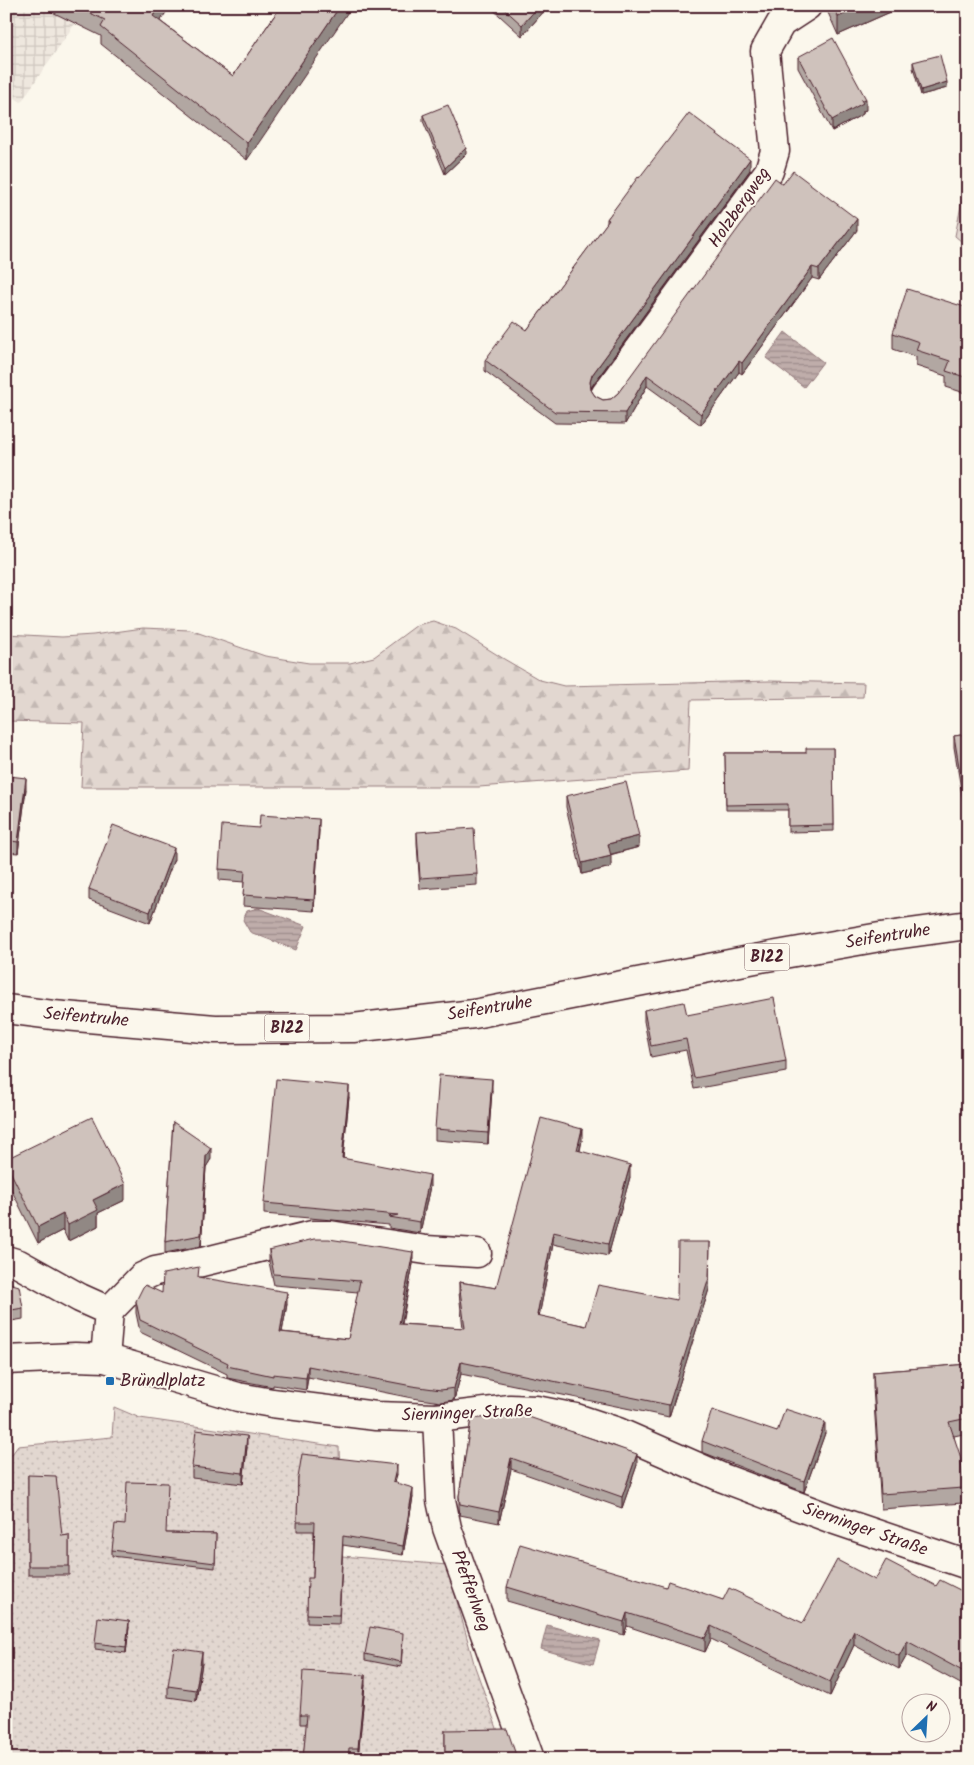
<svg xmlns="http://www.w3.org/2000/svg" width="974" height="1765" viewBox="0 0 974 1765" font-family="Kalam,sans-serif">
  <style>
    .industrial { fill: url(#industrial-grid) }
    .forest { fill: url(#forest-firs); stroke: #967b7e }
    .garden { fill: url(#garden-dots); stroke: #967b7e }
    .water { fill: url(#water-rules); stroke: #907477 }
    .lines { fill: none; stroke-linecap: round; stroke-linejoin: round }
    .minor-casing { stroke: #4a1f2b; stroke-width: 31 }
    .primary-casing { stroke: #4a1f2b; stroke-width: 31 }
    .minor { stroke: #fbf7ec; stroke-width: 28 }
    .primary { stroke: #fbf7ec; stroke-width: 28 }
    .wall { fill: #b2a7a2; stroke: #4a1f2b }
    .shaded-wall { fill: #918884; stroke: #4a1f2b }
    .building { fill: #cfc2bc; stroke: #4a1f2b }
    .poi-dot { fill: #1f6fb2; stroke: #fbf7ec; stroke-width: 2 }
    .labels { text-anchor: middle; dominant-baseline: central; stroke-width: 4; stroke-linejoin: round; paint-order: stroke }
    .shield { fill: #fbf7ec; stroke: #7f6065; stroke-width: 1 }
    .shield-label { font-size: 16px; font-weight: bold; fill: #4a1f2b }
    .street-label { font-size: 18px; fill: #4a1f2b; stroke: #fbf7ec }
    .poi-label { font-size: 18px; fill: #4a1f2b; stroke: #fbf7ec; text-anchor: start }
  </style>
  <defs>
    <pattern id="industrial-grid" width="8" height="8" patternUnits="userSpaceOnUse" patternTransform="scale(1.25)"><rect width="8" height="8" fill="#eee7de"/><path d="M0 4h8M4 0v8" fill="none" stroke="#cec6bf"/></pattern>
    <pattern id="forest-firs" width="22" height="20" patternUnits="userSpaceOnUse" patternTransform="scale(1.25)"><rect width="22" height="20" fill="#e2d7d0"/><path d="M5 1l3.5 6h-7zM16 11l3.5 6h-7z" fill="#c3b8b3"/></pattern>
    <pattern id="garden-dots" width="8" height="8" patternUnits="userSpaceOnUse" patternTransform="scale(1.25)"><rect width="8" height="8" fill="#e2d7d0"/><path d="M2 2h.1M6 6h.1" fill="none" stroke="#c3b8b3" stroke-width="1.8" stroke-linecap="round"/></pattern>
    <pattern id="water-rules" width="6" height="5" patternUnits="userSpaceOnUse" patternTransform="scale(1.25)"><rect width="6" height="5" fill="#bfadaa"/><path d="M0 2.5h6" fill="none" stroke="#9d8c8b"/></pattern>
  </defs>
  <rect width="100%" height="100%" fill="#fbf7ec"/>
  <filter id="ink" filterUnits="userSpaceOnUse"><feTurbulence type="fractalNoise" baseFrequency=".02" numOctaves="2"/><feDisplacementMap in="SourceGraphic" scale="10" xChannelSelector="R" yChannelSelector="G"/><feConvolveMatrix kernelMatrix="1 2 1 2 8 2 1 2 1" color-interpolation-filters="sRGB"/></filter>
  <g filter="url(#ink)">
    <!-- industrial -->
    <polygon class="industrial" points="6,6 87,6 21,102 6,92"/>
    <!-- forest -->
    <g class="forest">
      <polygon points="968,170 968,247 955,236"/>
      <polygon points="433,621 456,629 504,659 540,680 564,686 769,681 864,683 863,697 691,700 688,771 479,787 81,787 84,723 6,721 6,634 62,637 93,635 143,628 190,630 265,656 309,663 350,663 374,657 417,625"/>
    </g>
    <!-- garden -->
    <polygon class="garden" points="114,1407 140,1418 339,1447 342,1556 447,1565 475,1667 508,1759 6,1759 6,1462 18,1446 112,1437"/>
    <!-- water -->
    <g class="water">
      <polygon points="785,332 823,362 804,387 766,358"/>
      <polygon points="258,908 306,926 296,950 250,932 243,920 247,911"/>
      <polygon points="547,1625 600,1640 593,1664 541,1649"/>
    </g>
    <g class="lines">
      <!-- minor casing -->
      <g class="minor-casing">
        <g id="minor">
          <polyline points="605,395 769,171 775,151 765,51 781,23 807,6"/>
          <polyline points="6,1260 19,1264 80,1298 109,1311 105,1358"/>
          <polyline points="109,1311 142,1277 155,1271 202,1262 312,1235 330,1235 426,1250 477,1253"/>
          <polyline points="6,1360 75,1357 105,1358 238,1397 272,1403 376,1416 437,1418 510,1409 536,1410 576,1418 618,1432 723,1478 832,1519 968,1565"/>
          <polyline points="437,1418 441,1500 447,1528 530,1759"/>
        </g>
      </g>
      <!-- primary casing -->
      <g class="primary-casing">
        <polyline id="primary" points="6,1009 53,1015 215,1029 353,1028 474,1014 755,959 880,937 968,925"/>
      </g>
      <!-- minor -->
      <use href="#minor" class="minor"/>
      <!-- primary -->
      <use href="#primary" class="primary"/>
    </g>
    <!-- wall -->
    <g class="wall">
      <polygon points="40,6 170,6 160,21 233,76 281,6 247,160 101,44 101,36"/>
      <polygon points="489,6 546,6 546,9 522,36"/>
      <polygon points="825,6 904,6 838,35"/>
      <polygon points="798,57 866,110 863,111 863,114 832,131 798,68"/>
      <polygon points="913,62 947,88 921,95 913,68"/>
      <polygon points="423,115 466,154 445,174 423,121"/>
      <polygon points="750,170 592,386 591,390 595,396 603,400 611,399 618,393 783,184 857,230 819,280 812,278 742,374 739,372 701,425 647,386 625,424 555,423 485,371 485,360 527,330 607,223 607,219 639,178"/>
      <polygon points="968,308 968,394 946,387 946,376 916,366 916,357 893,349 893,333"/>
      <polygon points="968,734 968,807 964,807 954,747 954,736"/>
      <polygon points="833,748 834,831 788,832 788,810 726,810 725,753 806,753"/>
      <polygon points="6,769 10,776 26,789 18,853 6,852"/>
      <polygon points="566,796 639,847 610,855 611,867 582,874 566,807"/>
      <polygon points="259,828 319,830 314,911 243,906 244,882 219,880 219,869"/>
      <polygon points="417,832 477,874 477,885 420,889 417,843"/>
      <polygon points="174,859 150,923 89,900 89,889"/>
      <polygon points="644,1010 786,1061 786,1072 694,1089 686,1050 651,1057 644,1021"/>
      <polygon points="492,1090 488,1144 435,1140 435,1129"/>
      <polygon points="349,1097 343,1158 430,1186 420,1233 389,1228 389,1225 264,1214 264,1203"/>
      <polygon points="173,1122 211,1159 206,1167 201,1246 165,1253 165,1242"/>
      <polygon points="582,1140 580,1151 630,1177 608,1256 553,1244 539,1316 586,1326 677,1300 709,1289 669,1417 461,1374 454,1400 441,1402 412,1398 308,1377 306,1390 273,1385 273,1387 227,1378 227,1374 140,1332 136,1313 136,1301 162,1293 199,1277 287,1304 282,1332 348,1339 358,1292 274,1285 269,1262 269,1250 413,1264 402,1324 463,1328 459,1293 459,1282 496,1288"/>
      <polygon points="6,1159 125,1200 98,1213 98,1226 68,1241 63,1230 38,1243 6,1179"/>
      <polygon points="6,1282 23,1308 23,1319 6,1322"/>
      <polygon points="968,1364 968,1433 954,1436 963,1488 963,1503 881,1509 873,1387 873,1372"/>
      <polygon points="471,1419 637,1465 622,1508 511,1469 499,1523 460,1515 459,1507 459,1496"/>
      <polygon points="777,1432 825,1433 804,1492 702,1452 702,1441"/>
      <polygon points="247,1447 243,1484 192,1478 192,1467"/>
      <polygon points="397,1474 395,1483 413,1497 403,1555 343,1545 339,1624 307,1623 307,1614 313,1578 314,1531 297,1531 298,1478"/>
      <polygon points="28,1475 62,1536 69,1535 69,1575 28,1575"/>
      <polygon points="166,1533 216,1534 215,1568 112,1556 112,1550"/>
      <polygon points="875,1580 936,1586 962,1591 968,1587 968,1688 907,1655 899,1669 854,1645 830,1696 711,1639 705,1652 627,1626 624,1635 507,1601 507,1587 666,1587 723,1600 803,1623"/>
      <polygon points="129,1627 126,1653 95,1649 95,1643"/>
      <polygon points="403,1639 401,1667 365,1660 365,1654"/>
      <polygon points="202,1663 196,1701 168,1697 168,1686"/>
      <polygon points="365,1685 358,1758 349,1757 349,1759 303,1759 307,1724 300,1724 300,1715"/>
      <polygon points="445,1730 516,1755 516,1759 445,1759"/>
    </g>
    <!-- shaded-wall -->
    <g class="shaded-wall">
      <polygon points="159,6 170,6 153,33 153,16"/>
      <polygon points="340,6 352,6 247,160 247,143"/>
      <polygon points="539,6 546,6 546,9 522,36 522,25"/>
      <polygon points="862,6 904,6 838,35 838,17"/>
      <polygon points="947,82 947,88 921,95 921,90"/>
      <polygon points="866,99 866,110 863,111 863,114 832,131 832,120 861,100"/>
      <polygon points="466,148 466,154 445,174 445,168"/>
      <polygon points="750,159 750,170 592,386 590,393 590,382 592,375"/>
      <polygon points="857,219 857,230 819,280 819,269"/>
      <polygon points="812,267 812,278 742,374 742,363"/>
      <polygon points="739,361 739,372 701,425 701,414"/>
      <polygon points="647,375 647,386 625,424 625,413"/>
      <polygon points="26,778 26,789 18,853 18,842"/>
      <polygon points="319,819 319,830 314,911 314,900"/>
      <polygon points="639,836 639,847 608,855 608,844"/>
      <polygon points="174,848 174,859 150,923 150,912"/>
      <polygon points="611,856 611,867 582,874 582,863"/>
      <polygon points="492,1079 492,1090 488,1144 488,1133"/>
      <polygon points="349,1086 349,1097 342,1169 342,1158"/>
      <polygon points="582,1129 582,1140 577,1162 577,1150"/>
      <polygon points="211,1148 211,1159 206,1167 201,1246 206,1156"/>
      <polygon points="630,1165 630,1177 608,1256 608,1244"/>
      <polygon points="430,1175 430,1186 420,1233 420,1222"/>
      <polygon points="125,1184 125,1200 98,1213 98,1226 68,1241 68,1225 93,1200"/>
      <polygon points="63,1214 63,1230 38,1243 38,1227"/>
      <polygon points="553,1232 553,1244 537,1327 537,1315"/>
      <polygon points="710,1242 709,1289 669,1417 669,1405"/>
      <polygon points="413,1252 413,1264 399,1336 399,1324"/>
      <polygon points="287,1292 287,1304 280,1343 280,1332"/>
      <polygon points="461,1362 461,1374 454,1400 454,1388"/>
      <polygon points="308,1366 308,1377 306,1390 306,1378"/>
      <polygon points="825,1422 825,1433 804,1492 804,1481"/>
      <polygon points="247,1436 247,1447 243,1484 243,1473"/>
      <polygon points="637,1454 637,1465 622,1508 622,1497"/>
      <polygon points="511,1458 511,1469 499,1523 499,1512"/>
      <polygon points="397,1465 397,1474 393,1491 393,1482"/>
      <polygon points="413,1488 413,1497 403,1555 403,1546"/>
      <polygon points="627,1613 627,1626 624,1635 624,1622"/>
      <polygon points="129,1621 129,1627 126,1653 126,1647"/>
      <polygon points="711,1626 711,1639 705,1652 705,1638"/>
      <polygon points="854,1631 854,1645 830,1696 830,1682"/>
      <polygon points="907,1641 907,1655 899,1669 899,1656"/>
      <polygon points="202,1652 202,1663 196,1701 196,1690"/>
      <polygon points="365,1675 365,1685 358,1758 358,1748"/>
      <polygon points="480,1756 480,1759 467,1759"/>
    </g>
    <!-- building -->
    <g class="building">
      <polygon points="75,6 159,6 153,16 233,76 281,6 340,6 247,143 101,27 105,20"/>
      <polygon points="501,6 539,6 522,25"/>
      <polygon points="833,6 862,6 838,17"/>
      <polygon points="833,38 866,99 861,100 863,103 832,120 798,57"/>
      <polygon points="940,55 947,82 921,90 913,62"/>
      <polygon points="448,105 466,148 445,168 423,115"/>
      <polygon points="689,113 750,159 592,375 590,382 591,390 595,396 603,400 611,399 618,393 775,178 783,184 793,171 857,219 819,269 812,267 742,363 739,361 701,414 647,375 625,413 555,412 485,360 514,321 527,330 609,220 607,219 638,177 639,178"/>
      <polygon points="907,289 968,308 968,378 946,371 950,361 916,350 919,342 893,333"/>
      <polygon points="968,734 968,796 964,796 954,736"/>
      <polygon points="806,748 833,748 834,825 788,826 788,804 726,805 725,753 806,753"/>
      <polygon points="6,769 10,769 9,776 26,778 18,842 6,840"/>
      <polygon points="626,782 639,836 608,844 611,856 582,863 566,796"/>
      <polygon points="260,815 319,819 314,900 243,895 245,871 219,869 222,825 259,828"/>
      <polygon points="113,825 174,848 150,912 89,889"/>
      <polygon points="474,828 477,874 420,878 417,832"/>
      <polygon points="774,998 786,1061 694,1078 686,1039 651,1046 644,1010 684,1002 687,1015"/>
      <polygon points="439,1075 492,1079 488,1133 435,1129"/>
      <polygon points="276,1079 349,1086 342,1158 430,1175 420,1222 389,1217 398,1215 264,1203"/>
      <polygon points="92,1117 125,1184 93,1200 98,1210 68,1225 63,1214 38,1227 6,1163 6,1159"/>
      <polygon points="541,1118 582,1129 577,1150 630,1165 608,1244 553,1232 537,1315 586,1326 598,1285 677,1300 678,1242 710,1242 709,1278 669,1405 461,1362 454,1388 441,1390 412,1386 308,1366 306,1378 273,1374 273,1376 227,1366 228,1363 140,1320 136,1301 143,1287 145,1285 162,1293 163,1274 199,1267 198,1277 287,1292 280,1332 348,1339 360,1281 274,1274 269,1250 314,1239 329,1239 413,1252 399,1324 465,1328 459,1282 496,1288"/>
      <polygon points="173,1122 211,1148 206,1156 201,1235 165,1242"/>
      <polygon points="6,1282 19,1286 23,1308 6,1311"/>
      <polygon points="968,1364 968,1418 949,1422 961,1458 963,1488 881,1494 873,1372"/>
      <polygon points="785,1409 825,1422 804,1481 702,1441 712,1410 777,1432"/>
      <polygon points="520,1414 637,1454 622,1497 511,1458 499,1512 460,1504 459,1496 471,1419"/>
      <polygon points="196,1430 247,1436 243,1473 192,1467"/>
      <polygon points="302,1454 397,1465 393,1482 413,1488 403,1546 343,1536 339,1615 307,1614 308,1578 313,1578 315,1522 297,1522 298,1478"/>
      <polygon points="28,1475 56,1476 62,1536 69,1535 69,1566 28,1566"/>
      <polygon points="127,1482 168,1483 166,1533 216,1534 215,1563 112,1550 115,1524 125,1525"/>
      <polygon points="520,1544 666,1587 668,1581 723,1600 729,1588 803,1623 837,1560 875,1580 886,1560 936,1586 940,1580 962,1591 965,1585 968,1587 968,1674 907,1641 899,1656 854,1631 830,1682 711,1626 705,1638 627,1613 624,1622 507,1587"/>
      <polygon points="98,1617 129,1621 126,1647 95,1643"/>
      <polygon points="370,1627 403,1633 401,1662 365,1654"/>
      <polygon points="174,1648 202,1652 196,1690 168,1686"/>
      <polygon points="303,1671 365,1675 358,1748 349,1748 348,1759 303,1759 307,1715 300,1715"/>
      <polygon points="507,1729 516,1755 480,1756 467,1759 453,1759 453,1756 445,1757 445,1730"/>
    </g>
  </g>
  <!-- markers -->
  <rect class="poi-dot" x="105" y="1376" width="10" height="10" rx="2.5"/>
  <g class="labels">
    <!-- shield labels -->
    <g class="shield">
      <rect x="744.5" y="943.5" width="45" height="27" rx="4"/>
      <rect x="264.5" y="1014.5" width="45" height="27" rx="4"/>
    </g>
    <g class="shield-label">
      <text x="767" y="957">B122</text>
      <text x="287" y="1028">B122</text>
    </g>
    <!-- street labels -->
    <g class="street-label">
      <text transform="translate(740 208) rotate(-55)">Holzbergweg</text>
      <text transform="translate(888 937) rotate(-9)">Seifentruhe</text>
      <text transform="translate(490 1009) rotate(-9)">Seifentruhe</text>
      <text transform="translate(86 1018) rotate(5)">Seifentruhe</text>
      <text transform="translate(467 1414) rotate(-2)">Sierninger Straße</text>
      <text transform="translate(865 1530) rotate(19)">Sierninger Straße</text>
      <text transform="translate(470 1591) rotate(70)">Pfefferlweg</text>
    </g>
    <!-- poi labels -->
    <g class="poi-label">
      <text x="120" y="1381">Bründlplatz</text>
    </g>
  </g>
  <!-- margin -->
  <rect width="974" height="1765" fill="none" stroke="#fbf7ec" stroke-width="25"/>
  <rect x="12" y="12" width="949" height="1740" fill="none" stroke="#4a1f2b" stroke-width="2" filter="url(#ink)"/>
  <!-- north arrow -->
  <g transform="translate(926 1718) rotate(25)"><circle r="24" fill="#fbf7ec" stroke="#b4a19f"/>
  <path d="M0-4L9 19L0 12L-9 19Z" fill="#1f6fb2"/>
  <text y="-8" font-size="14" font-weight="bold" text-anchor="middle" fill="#4a1f2b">N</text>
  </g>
</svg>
